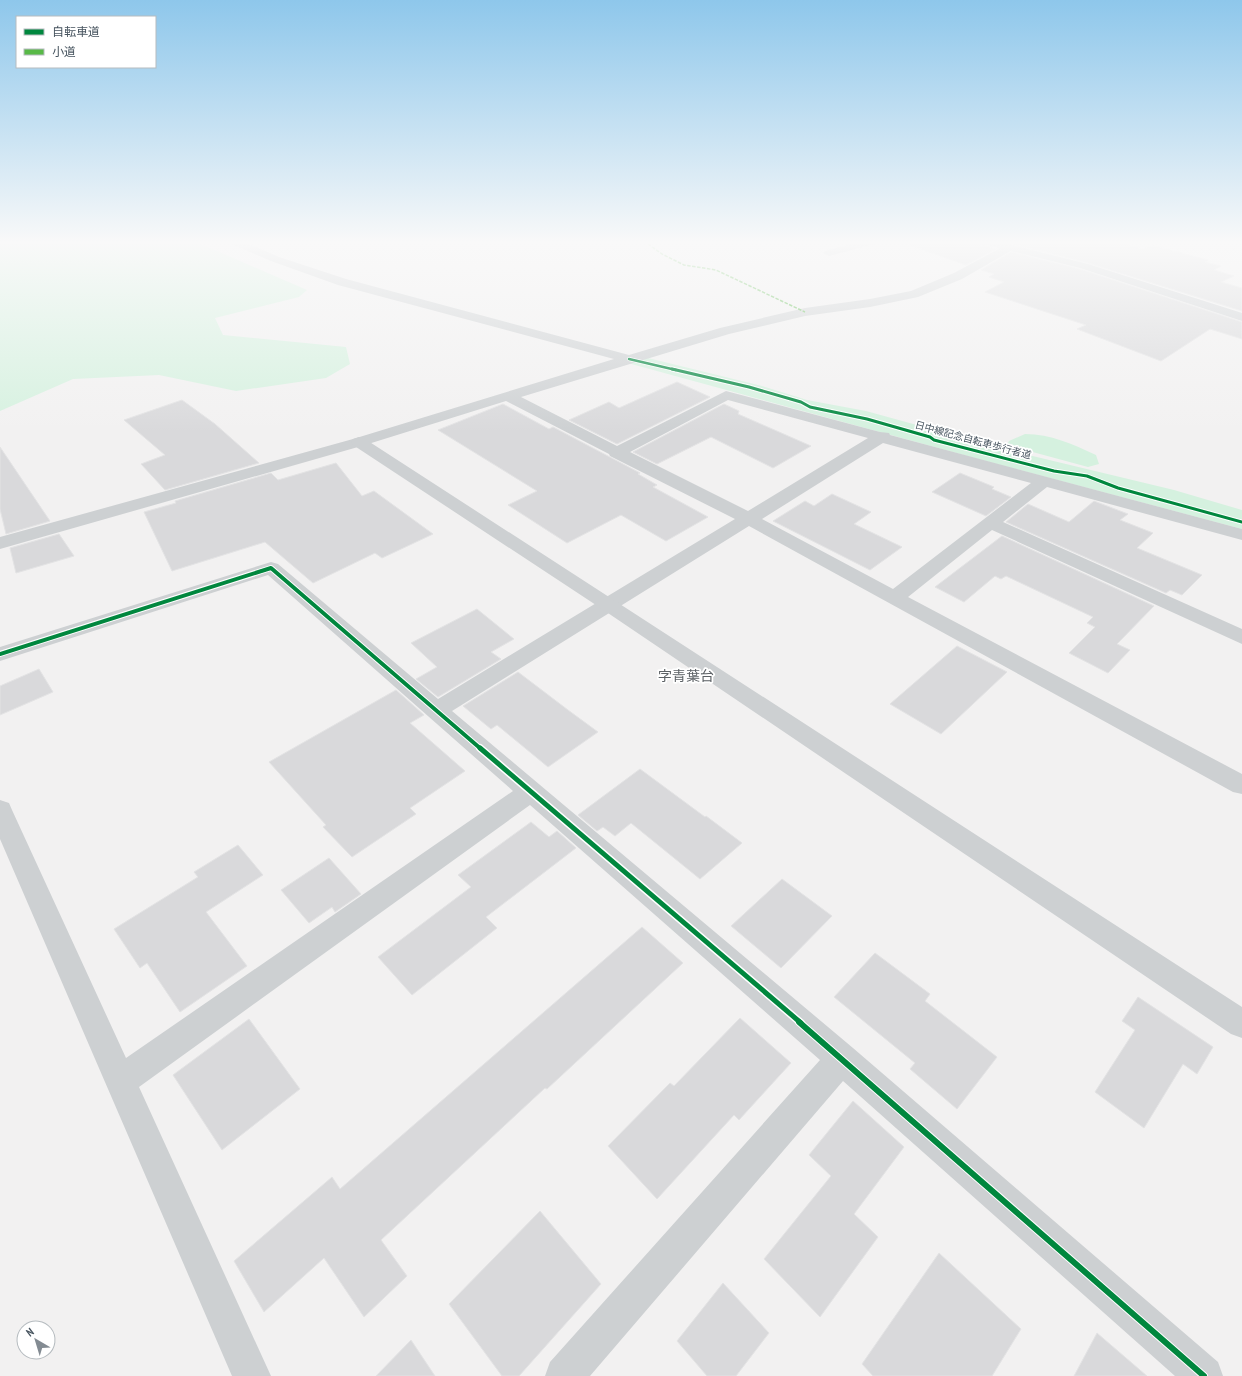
<svg xmlns="http://www.w3.org/2000/svg" width="1242" height="1376" viewBox="0 0 1242 1376" font-family="'PT Sans Narrow','Noto Sans JP',sans-serif">
  <style>
    .green { fill: #d5f1df }
    .building { fill: #d9d9db; stroke: #e3e3e4 }
    .lines { fill: none; stroke-linecap: round; stroke-linejoin: round }
    .minor { fill: #cdd0d2; fill-rule: evenodd }
    .tertiary { fill: #cdd0d2; fill-rule: evenodd }
    .secondary { fill: #cdd0d3; fill-rule: evenodd }
    .quiet { stroke: #58b947; stroke-width: 1.5; stroke-dasharray: 3.5 1.5; stroke-linecap: butt }
    .cycleway-far4-casing { stroke: #fff; stroke-width: 4 }
    .cycleway-far3-casing { stroke: #fff; stroke-width: 5 }
    .cycleway-far2-casing { stroke: #fff; stroke-width: 6 }
    .cycleway-far1-casing { stroke: #fff; stroke-width: 8 }
    .cycleway-casing { stroke: #fff; stroke-width: 8 }
    .cycleway-far4 { stroke: #00873e; stroke-width: 2.5 }
    .cycleway-far3 { stroke: #00873e; stroke-width: 3 }
    .cycleway-far2 { stroke: #00873e; stroke-width: 4 }
    .cycleway-far1 { stroke: #00873e; stroke-width: 5 }
    .cycleway { stroke: #00873e; stroke-width: 6 }
    .labels { text-anchor: middle; dominant-baseline: central; stroke-width: 3.5; stroke-linejoin: round; paint-order: stroke }
    .far-street-label { font-size: 10px; fill: #47545f; stroke: #fff }
    .quarter-label { font-size: 14px; fill: #5c6165; stroke: #fff }
  </style>
  <rect width="100%" height="100%" fill="#f2f1f1"/>
  <!-- green -->
  <g class="green">
    <polygon points="0,241 194,241 307,290 299,297 215,318 223,335 346,347 350,364 326,378 236,391 159,375 73,379 0,411"/>
    <polygon points="644,357 762,386 807,400 866,411 1004,449 1174,490 1242,510 1242,529 993,463 624,362"/>
    <path d="M1025,434C1051,434 1072,444 1096,455L1099,464L1088,467L1007,445L1009,441Z"/>
  </g>
  <!-- building -->
  <g class="building">
    <polygon points="909,241 976,241 979,244 996,249 966,265 909,245"/>
    <polygon points="1001,241 1116,241 1143,249 1152,245 1208,260 1205,262 1221,266 1214,270 1234,276 1221,282 1242,288 1242,311 1088,263"/>
    <polygon points="1011,252 1080,269 1242,322 1242,339 1210,329 1161,361 1077,329 1086,325 985,292 1004,282 989,277 994,274 981,270"/>
    <polygon points="677,382 710,397 617,444 569,420 609,402 619,408"/>
    <polygon points="182,400 215,424 259,463 165,490 141,464 165,455 124,420"/>
    <polygon points="503,404 549,429 553,427 640,473 638,474 657,485 653,487 708,517 666,541 621,515 567,543 508,505 537,491 438,430"/>
    <polygon points="724,404 739,411 738,414 811,446 773,468 711,437 657,464 633,452"/>
    <polygon points="0,447 50,521 6,534 0,509"/>
    <polygon points="336,463 362,496 374,491 433,534 382,558 375,553 313,583 265,542 172,571 144,512 176,503 175,501 271,473 278,480"/>
    <polygon points="960,473 994,487 992,489 1011,497 986,516 932,492"/>
    <polygon points="832,494 871,512 854,524 902,547 870,570 773,521 805,501 814,506"/>
    <polygon points="1094,501 1128,514 1120,520 1153,533 1137,548 1202,575 1182,595 1170,590 1166,593 1006,522 1028,504 1069,522"/>
    <polygon points="59,534 74,556 16,573 10,548"/>
    <polygon points="1002,536 1154,606 1117,644 1130,650 1108,673 1069,653 1095,627 1087,623 1093,617 1006,576 1001,579 995,576 964,602 935,587"/>
    <polygon points="477,609 514,639 491,652 501,659 438,697 416,679 437,667 411,643"/>
    <polygon points="957,646 1007,672 941,734 890,704"/>
    <polygon points="39,669 53,692 0,715 0,686"/>
    <polygon points="518,672 568,710 598,732 548,767 497,725 491,729 463,706"/>
    <polygon points="396,690 424,715 410,723 465,771 410,808 416,814 352,857 323,827 326,825 269,762"/>
    <polygon points="640,769 705,817 706,816 742,843 700,879 631,823 615,836 603,827 597,831 578,815"/>
    <polygon points="531,822 549,837 557,831 576,848 486,917 497,928 412,995 378,957 471,887 458,875"/>
    <polygon points="238,845 263,875 206,912 247,966 180,1012 147,963 140,968 114,929 198,877 194,872"/>
    <polygon points="329,858 361,894 335,912 332,907 309,923 281,890"/>
    <polygon points="782,879 832,916 781,968 731,926"/>
    <polygon points="642,927 683,963 547,1089 545,1088 381,1240 407,1276 364,1317 324,1258 264,1312 234,1261 332,1177 340,1189"/>
    <polygon points="875,953 930,994 925,1001 997,1057 957,1109 910,1069 915,1063 834,997"/>
    <polygon points="1138,997 1213,1047 1197,1074 1183,1064 1144,1128 1095,1092 1135,1030 1122,1021"/>
    <polygon points="740,1018 791,1063 739,1120 734,1115 657,1199 608,1146 670,1083 674,1086"/>
    <polygon points="249,1019 300,1089 222,1150 173,1075"/>
    <polygon points="853,1101 904,1147 854,1214 878,1237 820,1317 764,1259 831,1176 809,1155"/>
    <polygon points="540,1211 601,1284 519,1376 502,1376 449,1304"/>
    <polygon points="939,1253 1021,1329 992,1376 873,1376 862,1364"/>
    <polygon points="723,1283 769,1333 736,1376 707,1376 677,1341"/>
    <polygon points="1097,1333 1147,1376 1074,1376"/>
    <polygon points="411,1340 435,1376 376,1376"/>
  </g>
  <g class="lines">
    <!-- minor -->
    <g class="minor">
      <path d="M227,241H242L279,257L346,279L629,355L720,328L805,308L870,299L911,291L954,273L1006,245H1014L1016,247L1014,249L962,279L918,297L870,307L805,316L729,334L521,397L617,446L726,391L880,432L889,433L890,435L1242,529V540L1047,487L1003,522L1242,629V644L992,530L908,597L1242,774V794L1233,792L749,526L452,711L853,1048L1218,1362L1223,1376H1175L843,1081L590,1376H545L550,1362L820,1060L530,805L139,1087L271,1376H232L0,839V800L9,803L12,810L126,1058L513,791L268,575L0,661V647L271,562L278,564L438,699L735,519L610,456L609,454L506,401L365,445L0,549V537L353,439L614,359L338,285L271,261L229,243ZM728,400L868,438L748,511L630,452ZM883,443L1031,483L893,589L762,519Z"/>
      <polygon points="862,241 880,241 878,243 829,256 823,253 825,251"/>
    </g>
    <!-- tertiary -->
    <polygon class="tertiary" points="359,437 365,439 1242,1007 1242,1038 1231,1034 602,609 353,445 351,442 353,439"/>
    <!-- secondary -->
    <polygon class="secondary" points="977,241 996,241 1088,264 1242,313 1242,321 1080,268 979,243"/>
    <!-- quiet -->
    <polyline class="quiet" points="644,241 662,254 684,265 716,270 805,312"/>
    <!-- cycleway-far4 casing -->
    <g class="cycleway-far4-casing">
      <polyline id="cycleway-far4" points="629,359 676,370"/>
    </g>
    <!-- cycleway-far3 casing -->
    <g class="cycleway-far3-casing">
      <polyline id="cycleway-far3" points="672,369 749,387 801,402 810,407 867,419 930,437 934,440 1054,471 1087,476 1118,488 1242,522"/>
    </g>
    <!-- cycleway-far2 casing -->
    <g class="cycleway-far2-casing">
      <polyline id="cycleway-far2" points="0,654 271,568 481,749"/>
    </g>
    <!-- cycleway-far1 casing -->
    <g class="cycleway-far1-casing">
      <polyline id="cycleway-far1" points="480,748 801,1023"/>
    </g>
    <!-- cycleway casing -->
    <g class="cycleway-casing">
      <polyline id="cycleway" points="799,1022 1204,1376"/>
    </g>
    <!-- cycleway-far4 -->
    <use href="#cycleway-far4" class="cycleway-far4"/>
    <!-- cycleway-far3 -->
    <use href="#cycleway-far3" class="cycleway-far3"/>
    <!-- cycleway-far2 -->
    <use href="#cycleway-far2" class="cycleway-far2"/>
    <!-- cycleway-far1 -->
    <use href="#cycleway-far1" class="cycleway-far1"/>
    <!-- cycleway -->
    <use href="#cycleway" class="cycleway"/>
  </g>
  <!-- sky -->
  <linearGradient id="sky" x2="0" y2="1"><stop stop-color="#8ec7eb"/><stop offset="0.56" stop-color="#f9f9f9"/><stop offset="1" stop-color="#f9f9f9" stop-opacity="0"/></linearGradient>
  <rect width="1242" height="433" fill="url(#sky)"/>
  <g class="labels">
    <!-- far-street labels -->
    <g class="far-street-label">
      <text transform="translate(973 440) rotate(15)">日中線記念自転車歩行者道</text>
    </g>
    <!-- quarter labels -->
    <g class="quarter-label">
      <text x="686" y="676">字青葉台</text>
    </g>
  </g>
  <!-- legend -->
  <rect x="16" y="16" width="140" height="52" fill="#ffffff" stroke="#b5bbbf"/>
  <rect x="24" y="29" width="20" height="6" fill="#00873e" stroke="#b5bbbf"/>
  <text x="52" y="36" font-size="12" fill="#47545f">自転車道</text>
  <rect x="24" y="49" width="20" height="6" fill="#58b947" stroke="#b5bbbf"/>
  <text x="52" y="56" font-size="12" fill="#47545f">小道</text>
  <!-- north arrow -->
  <g transform="translate(36 1340) rotate(322)"><circle r="19" fill="#ffffff" stroke="#b5bbbf"/>
  <path d="M0-3L7 15L0 10L-7 15Z" fill="#838b92"/>
  <text y="-6" font-size="11" font-weight="bold" text-anchor="middle" fill="#47545f">N</text>
  </g>
</svg>
